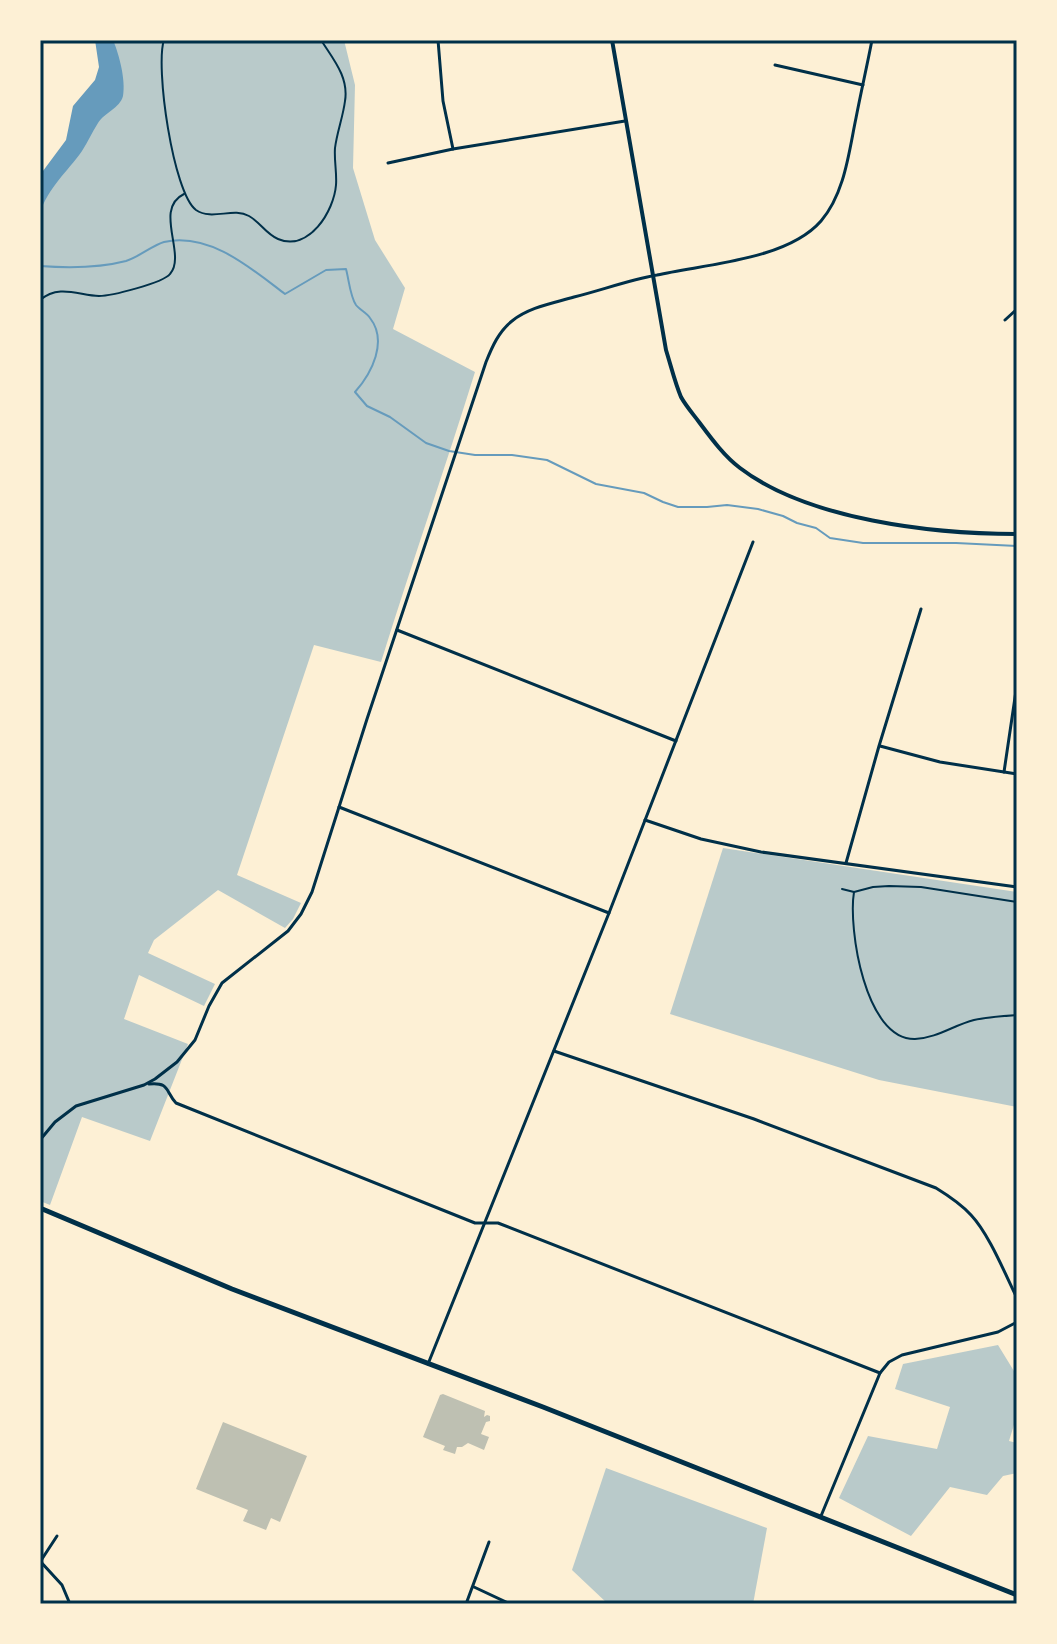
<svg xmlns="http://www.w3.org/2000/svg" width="1057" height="1644" viewBox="0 0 1057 1644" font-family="Commissioner,sans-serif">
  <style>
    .green { fill: #b9caca }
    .water { fill: #669bbc }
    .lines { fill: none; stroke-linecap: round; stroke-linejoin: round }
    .stream { stroke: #669bbc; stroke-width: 2 }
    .building { fill: #bec0b2 }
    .path { stroke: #003049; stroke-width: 2 }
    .minor { stroke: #003049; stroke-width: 3 }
    .tertiary { stroke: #003049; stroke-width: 4 }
    .primary { stroke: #003049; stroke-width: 5 }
    .neatline { fill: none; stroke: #003049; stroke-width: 3 }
  </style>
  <rect width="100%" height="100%" fill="#fdf0d5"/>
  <!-- green -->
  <g class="green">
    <path d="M104,40H344L355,85L353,168L375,240L405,288L393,329L475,372C445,469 411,565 381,662L314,645L237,875L301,903L293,919L285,928L218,890L154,940L148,953L215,984L204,1006L139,975L124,1019L188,1044L150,1141L82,1117L50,1205L40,1201V199L90,123Z"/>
    <polygon points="723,848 1017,892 1017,1107 879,1080 670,1014"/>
    <polygon points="998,1345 1017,1376 1017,1415 1009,1441 1017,1443 1017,1473 1003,1476 987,1495 950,1487 911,1536 839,1498 868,1436 937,1449 950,1407 895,1389 903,1364"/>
    <polygon points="606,1468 767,1528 753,1604 608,1604 572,1570"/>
  </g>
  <!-- water -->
  <path class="water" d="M95,40H113C119,54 126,80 123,96C120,108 104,113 98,123C92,132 88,142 82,151C67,172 48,188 40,213V175L66,140L73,106L95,80L99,67Z"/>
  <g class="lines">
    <!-- stream -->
    <path class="stream" d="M40,266C67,268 99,268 126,261C139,257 153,245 164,242C210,232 252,269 285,294L326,270L346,269C349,280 350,296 356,305C360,310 367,313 370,318C388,341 372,373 355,392L367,406L390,417L426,443L449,451L475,455H512L547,460L596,484L644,493L663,502L678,507H707L727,505L758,509L783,516L797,523L816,528L830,538L863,543H956L1017,546"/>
  </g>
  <!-- building -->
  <g class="building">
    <polygon points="443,1394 485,1411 484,1417 487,1415 490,1416 490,1421 486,1422 481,1434 489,1437 484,1450 468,1443 462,1447 457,1447 455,1454 443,1450 445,1446 423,1437 440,1395"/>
    <polygon points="223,1422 307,1456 280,1522 271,1518 266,1530 243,1521 248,1510 196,1489"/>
  </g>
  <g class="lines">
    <!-- path -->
    <g class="path">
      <path d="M164,40C155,66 173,193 196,210C212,221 233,207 249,216C260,222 266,234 278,239C309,252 334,211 336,185C337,173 334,160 335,148C337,132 343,117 345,101C349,77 333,59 321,40"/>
      <path d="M40,300C59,284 78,295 99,296C111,296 163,283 170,274C187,255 153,209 184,194"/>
      <polyline points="842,889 854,892 873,887 889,886 921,887 1017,902"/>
      <path d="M854,892C848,928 865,1040 915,1039C937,1038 954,1025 974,1020C987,1017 1003,1016 1017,1015"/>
    </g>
    <!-- minor -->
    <g class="minor">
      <polyline points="438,40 443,101 453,149"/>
      <polyline points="775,65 863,85"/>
      <polyline points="388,163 453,149 625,121"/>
      <polyline points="1005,320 1017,309"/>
      <polyline points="397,630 676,741"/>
      <polyline points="880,746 940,762 1017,774"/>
      <polyline points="1004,772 1017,684"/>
      <polyline points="339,807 609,913"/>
      <polyline points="645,820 701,839 761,852 1017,887"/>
      <polyline points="846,863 879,746 921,609"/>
      <path d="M554,1051L754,1119L936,1188C949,1196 961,1204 971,1215C989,1234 1005,1274 1017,1298"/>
      <path d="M149,1084C170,1082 165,1091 176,1103L475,1223H498L880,1373"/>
      <path d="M40,1140L55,1122L76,1106L144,1085L155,1079L177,1062L195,1040L209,1006L222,983L288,931L301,914L312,892L367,719L486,362C492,347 499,331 512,321C529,307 554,303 574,297C602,290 629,280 657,275C706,264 787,260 821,221C845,193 849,151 856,118C861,92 867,66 872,40"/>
      <polyline points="428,1364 609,913 753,542"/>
      <polyline points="821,1516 880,1373 889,1362 902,1355 998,1332 1017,1322"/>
      <polyline points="40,1561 62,1585 70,1604"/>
      <polyline points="40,1562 57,1536"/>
      <polyline points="474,1587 510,1604"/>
      <polyline points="466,1604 489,1542"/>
    </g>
    <!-- tertiary -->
    <path class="tertiary" d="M612,40L666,350C671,366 675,383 681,397C686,406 693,414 699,422C711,438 724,456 740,468C808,520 933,534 1017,534"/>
    <!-- primary -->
    <polyline class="primary" points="40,1208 232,1289 543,1407 1017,1595"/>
  </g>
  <!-- border -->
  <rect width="1057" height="1644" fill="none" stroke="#fdf0d5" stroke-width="84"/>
  <rect x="42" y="42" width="973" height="1560" class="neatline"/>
</svg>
